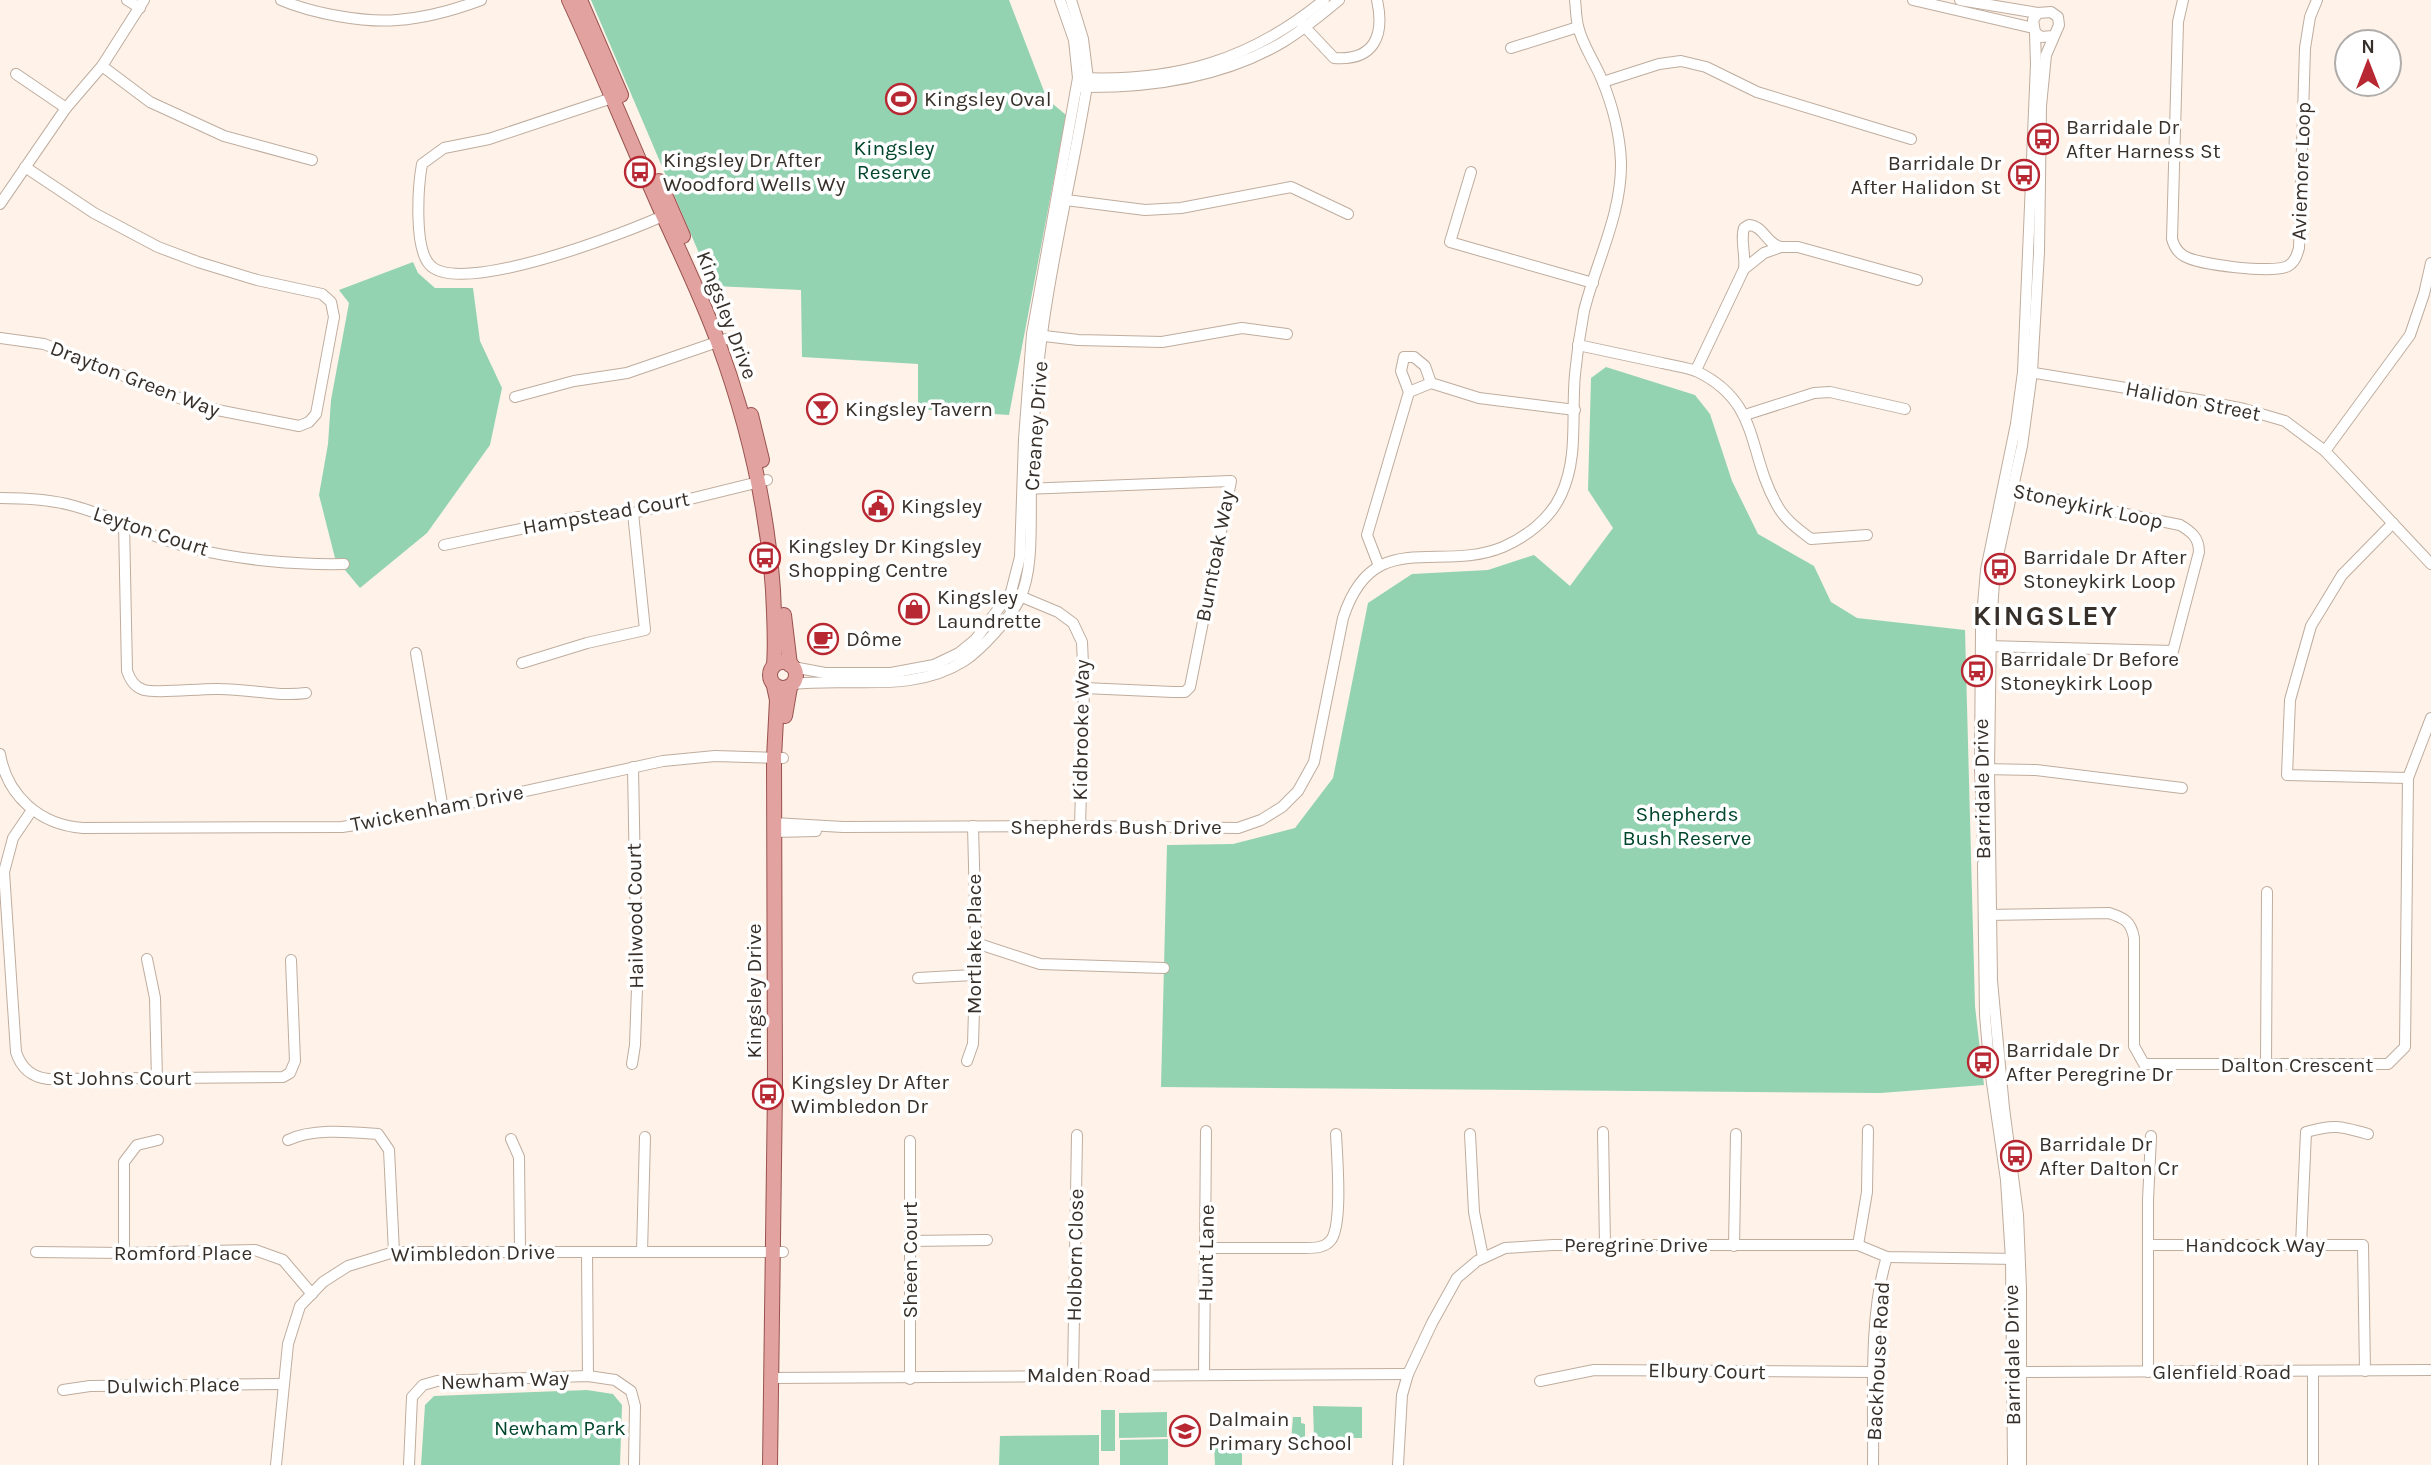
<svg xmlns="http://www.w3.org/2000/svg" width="2431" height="1465" viewBox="0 0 2431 1465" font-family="Karla,sans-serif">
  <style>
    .green { fill: #94d3b2 }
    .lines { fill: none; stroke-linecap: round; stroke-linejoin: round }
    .minor-casing { stroke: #bfad9e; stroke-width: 12 }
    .major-casing { stroke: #99524e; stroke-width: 16 }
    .minor { stroke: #fff; stroke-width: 10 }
    .major { stroke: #e2a3a0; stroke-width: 14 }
    .labels { text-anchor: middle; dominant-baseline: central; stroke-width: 7; stroke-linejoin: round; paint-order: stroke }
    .poi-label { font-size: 21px; fill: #37302a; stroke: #fff; text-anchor: start }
    .park-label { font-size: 21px; fill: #00462c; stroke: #fff }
    .street-label { font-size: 21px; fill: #37302a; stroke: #fff }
    .district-label { font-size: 28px; font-weight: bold; letter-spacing: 2px; fill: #37302a; stroke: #fff }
  </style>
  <rect width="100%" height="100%" fill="#fef2e9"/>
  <!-- green -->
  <g class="green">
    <polygon points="591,0 1009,0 1047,99 1066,115 1009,415 918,409 918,364 802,357 801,290 713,286"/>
    <polygon points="413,262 418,273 435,288 473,288 480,341 502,388 490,445 427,533 360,588 335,558 319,495 328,444 331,400 349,303 339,290"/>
    <polygon points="1606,367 1695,395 1710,414 1732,481 1758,534 1814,566 1831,602 1857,618 1965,630 1975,1006 1984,1085 1881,1093 1161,1087 1167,845 1233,844 1295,828 1333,778 1368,603 1412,574 1488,570 1534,555 1570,586 1613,528 1588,490 1591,378"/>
    <polygon points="587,1390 613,1394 622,1405 620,1465 421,1465 425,1405 434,1396"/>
    <polygon points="1313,1406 1362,1407 1362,1438 1314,1438"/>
    <rect x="1101" y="1410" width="14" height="41"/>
    <polygon points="1167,1412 1167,1437 1119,1438 1119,1413"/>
    <polygon points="1293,1417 1301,1417 1301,1423 1305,1424 1305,1442 1291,1442"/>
    <polygon points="1099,1435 1099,1465 999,1465 1000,1436"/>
    <polygon points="1168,1439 1168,1465 1120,1465 1120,1440"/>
    <polygon points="1251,1441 1275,1441 1275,1451 1250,1452"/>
    <polygon points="1214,1446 1242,1446 1242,1465 1215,1465"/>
  </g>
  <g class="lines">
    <!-- minor casing -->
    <g class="minor-casing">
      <g id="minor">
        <polyline points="127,0 140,8"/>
        <path d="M281,0C311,13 364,23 397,20C426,18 454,10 481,0"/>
        <polyline points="1913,0 2033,28"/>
        <polyline points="1960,0 2038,13"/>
        <path d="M2183,0L2178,22L2172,239C2174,246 2177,252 2184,256C2199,265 2273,274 2288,266C2295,262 2297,255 2299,248L2305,48L2310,17L2317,0"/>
        <path d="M1302,24L1334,58C1374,61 1385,36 1377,0"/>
        <polyline points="1511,48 1578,27"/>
        <polyline points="102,66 150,102 224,136 312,160"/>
        <polyline points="16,74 66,108"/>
        <path d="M1081,78C1176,82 1251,60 1324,0"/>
        <polyline points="1603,82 1659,64 1681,61 1706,67 1757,92 1911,139"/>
        <path d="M1080,87C1150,88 1222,78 1283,42C1303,30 1321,15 1339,0"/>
        <path d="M618,96L489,139L444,148L422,164C418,186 414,246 429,264C457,299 631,231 667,214"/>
        <polyline points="1471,172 1450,242 1593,283"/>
        <polyline points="1058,199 1145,210 1181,208 1291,187 1348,214"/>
        <polyline points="0,204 66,108 102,66 144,0"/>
        <path d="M1744,269C1746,255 1740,240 1744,228L1749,225C1764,226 1766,244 1781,247"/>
        <polyline points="1036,335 1078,340 1162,342 1242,328 1287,334"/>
        <polyline points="0,338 44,344 202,407 299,426 309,422 316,414 334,317 331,302 322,294 257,280 198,262 158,247 94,213 25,167"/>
        <path d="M1578,345C1606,351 1634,357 1662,363C1674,366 1688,367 1698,372C1761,403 1747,453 1777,505C1785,520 1798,529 1811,539L1867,535"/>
        <polyline points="1696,370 1744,269 1764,253 1781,247 1798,247 1917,280"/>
        <polyline points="2029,372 2199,400 2244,409 2285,421 2325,451 2431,564"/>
        <polyline points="1409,392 1401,371 1404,357 1414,357 1425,366 1431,383"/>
        <polyline points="515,397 574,381 627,373 726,339"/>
        <polyline points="1745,415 1814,393 1830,392 1905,409"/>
        <polyline points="2325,451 2410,335 2424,294 2431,263"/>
        <polyline points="1024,489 1231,481 1190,687 1185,692 1173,692 1084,688"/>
        <path d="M0,498C25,498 50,499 74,506C115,517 154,539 195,549C241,560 297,565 344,564"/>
        <polyline points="2393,523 2342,575 2311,626 2290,700 2287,775 2408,778"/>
        <path d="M124,524L127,671C130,679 134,687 144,690C159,694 201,688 220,689C249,689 277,697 306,693"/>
        <polyline points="444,545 578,517 633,513 767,480"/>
        <polyline points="1379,566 1367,535 1409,392 1431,383 1479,398 1575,410"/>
        <polyline points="1015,594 1058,612 1073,623 1082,642 1084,688 1080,826"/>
        <path d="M1986,646L2173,651L2199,552C2199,538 2192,532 2180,525L2004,489"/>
        <polyline points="416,653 443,809"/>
        <polyline points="522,663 587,643 645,630 633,513"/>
        <polyline points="793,667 825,673 891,673 934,665 959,653 975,640 1011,592 1020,557 1024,439 1032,334 1078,78 1074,40 1060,0"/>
        <path d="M793,684C851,677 912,694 964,661C981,650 1012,616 1020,598C1034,570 1030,519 1031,488C1033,437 1035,385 1042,334C1053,248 1075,164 1088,79L1083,39L1071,0"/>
        <path d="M0,754C7,796 40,825 83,828L342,827L402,818L663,761L715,756L783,758"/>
        <polyline points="1983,769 2036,770 2182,788"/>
        <path d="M32,810L13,838L4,872L16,1052C21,1068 31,1077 48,1079L283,1077L290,1073L295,1061L291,960"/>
        <path d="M774,823L843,827L1080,826L1238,828L1261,820L1282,807L1298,791L1314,762L1343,618C1373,525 1438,574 1503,547C1526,537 1550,519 1561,495C1579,457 1571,415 1575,374C1577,353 1580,332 1584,311C1596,262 1622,214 1621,162C1620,135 1612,104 1602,80C1595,62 1582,45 1578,26C1576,18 1576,9 1575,0"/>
        <polyline points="774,832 816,831"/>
        <polyline points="1983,844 1980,769 1981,629 1986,570 2016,424 2023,372 2036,64 2035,32"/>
        <polyline points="1983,864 1985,1015 1989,1062 2006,1180 2011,1259 2013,1465"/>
        <path d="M1986,915L2109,913C2124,918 2131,921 2134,938V1046L2144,1064H2388L2405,1047L2408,778L2431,718"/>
        <polyline points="976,943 1040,964 1164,968"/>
        <polyline points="147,959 155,998 157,1079"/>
        <polyline points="918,978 973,975"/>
        <polyline points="967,1061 973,1044 976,943 973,826"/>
        <polyline points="632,1064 635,1045 637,988 633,767"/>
        <polyline points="2266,1064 2267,892"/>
        <polyline points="1603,1132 1605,1245"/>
        <polyline points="1470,1134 1474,1212 1483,1257"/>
        <polyline points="511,1139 519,1157 520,1251"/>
        <path d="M288,1140C314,1128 350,1132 378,1134L389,1150L394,1252"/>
        <polyline points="910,1241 987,1240"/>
        <polyline points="1858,1245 1867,1192 1868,1130"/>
        <polyline points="2148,1245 2148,1200 2151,1136"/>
        <path d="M2301,1245L2306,1132C2334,1124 2340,1126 2368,1134"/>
        <polyline points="1734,1246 1736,1134"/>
        <path d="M1207,1248H1305C1314,1248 1325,1248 1331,1240C1343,1224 1337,1156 1336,1134"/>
        <polyline points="36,1252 124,1253 255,1250 283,1260 312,1294"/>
        <polyline points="587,1252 588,1376"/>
        <polyline points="642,1252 645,1137"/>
        <polyline points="124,1253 124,1162 137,1145 158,1140"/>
        <polyline points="2017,1372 2431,1370"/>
        <polyline points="2148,1372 2148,1245 2363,1245 2365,1371"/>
        <polyline points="1204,1375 1206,1131"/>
        <polyline points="1073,1376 1077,1135"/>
        <polyline points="770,1378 1408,1374"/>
        <polyline points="910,1379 910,1141"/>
        <polyline points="1540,1381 1594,1370 1874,1372"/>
        <polyline points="63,1390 90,1386 282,1384"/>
        <polyline points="276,1465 288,1344 300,1306 323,1282 348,1266 394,1252 783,1252"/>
        <polyline points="409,1465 412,1397 423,1385 437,1381 588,1376 615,1380 631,1391 635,1406 634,1465"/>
        <polyline points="1398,1465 1402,1395 1408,1374 1432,1323 1457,1278 1477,1261 1505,1248 1553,1245 1858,1245 1887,1257 2018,1259"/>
        <path d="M1873,1465C1874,1403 1868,1315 1887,1257"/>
        <polyline points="2021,1465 2021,1289 2018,1215 2004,1108 1992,981 1989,769 1991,624 1995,569 2022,446 2032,372 2039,252 2041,106 2046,55 2059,25 2058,17 2051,12 2038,13 2033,20 2035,32 2041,37 2053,36"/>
        <polyline points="2313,1465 2313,1372"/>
      </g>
    </g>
    <!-- major casing -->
    <g class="major-casing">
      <g id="major">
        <path d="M569,0C602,71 631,143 663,215C682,257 702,298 718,342C747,421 767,506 773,590C774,615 776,640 774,665"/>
        <polyline points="580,0 621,95"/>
        <polyline points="659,181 683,236"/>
        <polyline points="751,415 762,460"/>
        <polyline points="784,615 790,665"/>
        <circle cx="783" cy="675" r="13"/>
        <polyline points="785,716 790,687"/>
        <polyline points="770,1465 775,1089 774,758 777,700 774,686"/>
      </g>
    </g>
    <!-- minor -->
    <use href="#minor" class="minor"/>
    <!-- major -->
    <use href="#major" class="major"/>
  </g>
  <!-- icons -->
  <defs>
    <g id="stadium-ring" transform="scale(1.575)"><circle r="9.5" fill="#fff" stroke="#b82832" stroke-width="1.5"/><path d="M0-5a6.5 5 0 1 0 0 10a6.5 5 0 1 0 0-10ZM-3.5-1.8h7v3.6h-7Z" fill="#b82832"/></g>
    <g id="bus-ring" transform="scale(1.575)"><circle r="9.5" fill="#fff" stroke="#b82832" stroke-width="1.5"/><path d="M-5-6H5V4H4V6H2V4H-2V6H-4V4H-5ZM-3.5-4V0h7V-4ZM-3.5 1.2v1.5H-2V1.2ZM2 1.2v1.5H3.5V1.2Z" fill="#b82832"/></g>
    <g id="bar-ring" transform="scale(1.575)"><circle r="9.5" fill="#fff" stroke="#b82832" stroke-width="1.5"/><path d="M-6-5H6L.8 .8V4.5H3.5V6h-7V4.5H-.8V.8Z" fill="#b82832"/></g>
    <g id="civic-ring" transform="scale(1.575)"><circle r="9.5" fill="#fff" stroke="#b82832" stroke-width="1.5"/><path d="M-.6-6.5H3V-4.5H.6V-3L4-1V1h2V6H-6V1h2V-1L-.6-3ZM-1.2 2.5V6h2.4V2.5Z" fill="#b82832"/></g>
    <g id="shop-ring" transform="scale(1.575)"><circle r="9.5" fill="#fff" stroke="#b82832" stroke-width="1.5"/><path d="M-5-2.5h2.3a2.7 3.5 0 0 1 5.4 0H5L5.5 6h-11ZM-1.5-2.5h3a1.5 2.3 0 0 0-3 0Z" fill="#b82832"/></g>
    <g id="cafe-ring" transform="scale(1.575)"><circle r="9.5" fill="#fff" stroke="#b82832" stroke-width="1.5"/><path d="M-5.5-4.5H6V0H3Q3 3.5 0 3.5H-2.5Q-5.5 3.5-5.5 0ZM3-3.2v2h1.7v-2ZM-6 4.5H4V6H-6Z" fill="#b82832"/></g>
    <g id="school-ring" transform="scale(1.575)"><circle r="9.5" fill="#fff" stroke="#b82832" stroke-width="1.5"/><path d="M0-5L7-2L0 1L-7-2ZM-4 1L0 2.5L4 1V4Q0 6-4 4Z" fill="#b82832"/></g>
  </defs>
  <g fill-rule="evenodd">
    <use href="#stadium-ring" x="901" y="99"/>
    <use href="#bus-ring" x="2043" y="139"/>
    <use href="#bus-ring" x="640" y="172"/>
    <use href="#bus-ring" x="2024" y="175"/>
    <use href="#bar-ring" x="822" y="409"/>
    <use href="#civic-ring" x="878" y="506"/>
    <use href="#bus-ring" x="765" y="558"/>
    <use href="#bus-ring" x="2000" y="569"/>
    <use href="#shop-ring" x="914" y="609"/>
    <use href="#cafe-ring" x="823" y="639"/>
    <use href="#bus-ring" x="1977" y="671"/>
    <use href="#bus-ring" x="1983" y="1062"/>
    <use href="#bus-ring" x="768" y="1094"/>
    <use href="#bus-ring" x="2016" y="1156"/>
    <use href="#school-ring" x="1185" y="1431"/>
  </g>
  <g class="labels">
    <!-- poi labels -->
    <g class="poi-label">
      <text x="924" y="99">Kingsley Oval</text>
      <text x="2066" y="127">Barridale Dr<tspan x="2066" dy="24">After Harness St</tspan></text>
      <text x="663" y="160">Kingsley Dr After<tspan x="663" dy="24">Woodford Wells Wy</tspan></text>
      <text x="2001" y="163" text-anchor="end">Barridale Dr<tspan x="2001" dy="24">After Halidon St</tspan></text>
      <text x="845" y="409">Kingsley Tavern</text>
      <text x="901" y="506">Kingsley</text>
      <text x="788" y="546">Kingsley Dr Kingsley<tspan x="788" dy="24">Shopping Centre</tspan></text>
      <text x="2023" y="557">Barridale Dr After<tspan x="2023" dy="24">Stoneykirk Loop</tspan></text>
      <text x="937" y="597">Kingsley<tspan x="937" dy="24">Laundrette</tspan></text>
      <text x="846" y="639">Dôme</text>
      <text x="2000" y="659">Barridale Dr Before<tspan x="2000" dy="24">Stoneykirk Loop</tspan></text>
      <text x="2006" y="1050">Barridale Dr<tspan x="2006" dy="24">After Peregrine Dr</tspan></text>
      <text x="791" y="1082">Kingsley Dr After<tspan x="791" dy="24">Wimbledon Dr</tspan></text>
      <text x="2039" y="1144">Barridale Dr<tspan x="2039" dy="24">After Dalton Cr</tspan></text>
      <text x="1208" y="1419">Dalmain<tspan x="1208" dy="24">Primary School</tspan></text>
    </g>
    <!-- park labels -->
    <g class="park-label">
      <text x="894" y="148">Kingsley<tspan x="894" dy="24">Reserve</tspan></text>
      <text x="1687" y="814">Shepherds<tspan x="1687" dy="24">Bush Reserve</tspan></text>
      <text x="560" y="1428">Newham Park</text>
    </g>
    <!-- street labels -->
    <g class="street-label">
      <text transform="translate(2301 171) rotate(-88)">Aviemore Loop</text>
      <text transform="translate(727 315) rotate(69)">Kingsley Drive</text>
      <text transform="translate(135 379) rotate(21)">Drayton Green Way</text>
      <text transform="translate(2193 401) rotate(11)">Halidon Street</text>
      <text transform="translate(1036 426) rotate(-86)">Creaney Drive</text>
      <text transform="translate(2088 506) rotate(12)">Stoneykirk Loop</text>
      <text transform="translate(606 513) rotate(-10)">Hampstead Court</text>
      <text transform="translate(151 531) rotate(18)">Leyton Court</text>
      <text transform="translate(1215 556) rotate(-79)">Burntoak Way</text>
      <text transform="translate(1081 730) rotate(-89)">Kidbrooke Way</text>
      <text transform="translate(1982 789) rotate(-91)">Barridale Drive</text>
      <text transform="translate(437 808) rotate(-11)">Twickenham Drive</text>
      <text x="1116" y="827">Shepherds Bush Drive</text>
      <text transform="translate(635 916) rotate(-91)">Hailwood Court</text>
      <text transform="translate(974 944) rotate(-90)">Mortlake Place</text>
      <text transform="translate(754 991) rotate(-90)">Kingsley Drive</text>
      <text x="2297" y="1065">Dalton Crescent</text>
      <text x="122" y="1078">St Johns Court</text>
      <text x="1636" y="1245">Peregrine Drive</text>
      <text x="2255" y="1245">Handcock Way</text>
      <text x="183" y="1253">Romford Place</text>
      <text transform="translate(473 1253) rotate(-1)">Wimbledon Drive</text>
      <text transform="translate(1206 1253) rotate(-89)">Hunt Lane</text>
      <text transform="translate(1075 1255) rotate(-89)">Holborn Close</text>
      <text transform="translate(910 1260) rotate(-90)">Sheen Court</text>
      <text transform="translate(2012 1355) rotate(-91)">Barridale Drive</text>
      <text transform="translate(1878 1361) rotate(-87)">Backhouse Road</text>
      <text transform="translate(1707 1371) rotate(1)">Elbury Court</text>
      <text x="2222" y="1372">Glenfield Road</text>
      <text x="1089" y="1375">Malden Road</text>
      <text transform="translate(505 1380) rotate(-2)">Newham Way</text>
      <text transform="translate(173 1385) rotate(-1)">Dulwich Place</text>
    </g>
    <!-- district labels -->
    <g class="district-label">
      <text x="2046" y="615">KINGSLEY</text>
    </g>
  </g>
  <!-- north arrow -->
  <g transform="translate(2368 63)"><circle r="33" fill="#ffffff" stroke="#afacaa" stroke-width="2"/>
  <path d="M0-5L12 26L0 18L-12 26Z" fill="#b82832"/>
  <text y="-10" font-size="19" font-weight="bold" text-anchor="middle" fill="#37302a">N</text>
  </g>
</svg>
